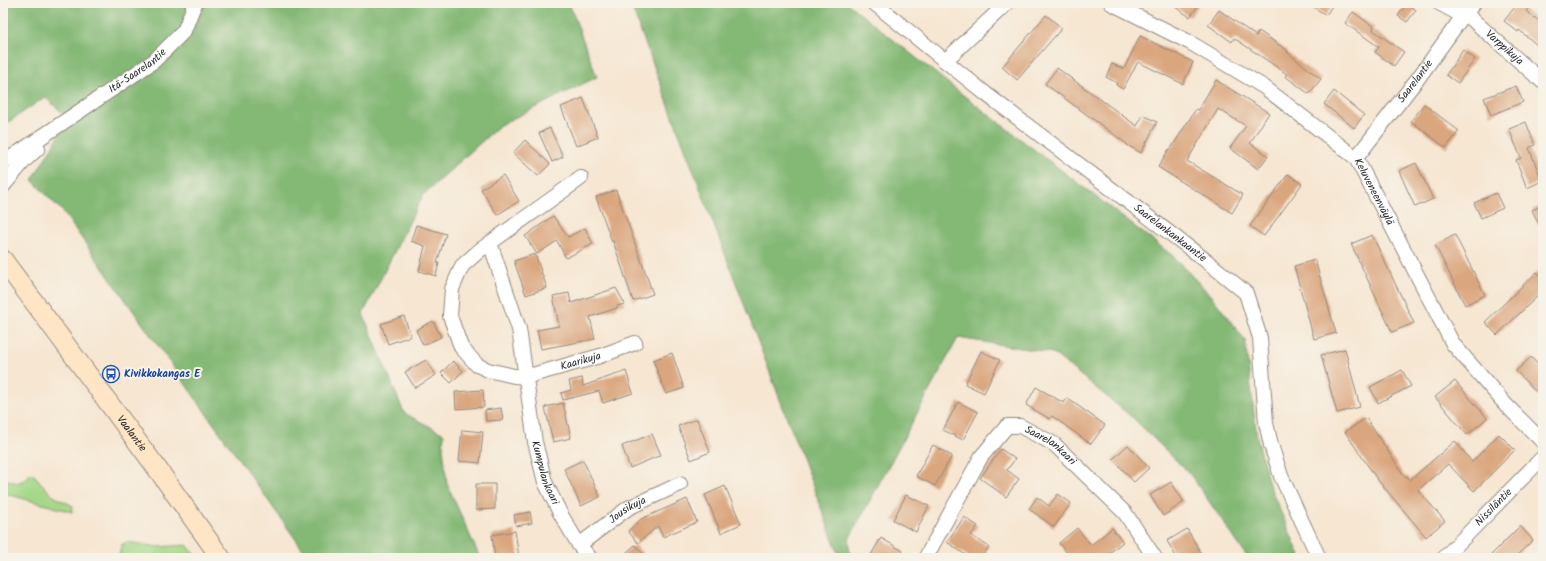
<svg xmlns="http://www.w3.org/2000/svg" width="1546" height="561" viewBox="0 0 1546 561" font-family="Kalam,sans-serif">
  <style>
    .green { fill: #a4d787; stroke: #688159 }
    .forest { fill: #83b874; stroke: #577250 }
    .building { fill: #daa67e }
    .lines { fill: none; stroke-linecap: round; stroke-linejoin: round }
    .street-casing { stroke: #90887e; stroke-width: 16 }
    .secondary-casing { stroke: #90887e; stroke-width: 21 }
    .street { stroke: #fff; stroke-width: 14 }
    .secondary { stroke: #fde5c5; stroke-width: 19 }
    .labels { text-anchor: middle; dominant-baseline: central; stroke-width: 4; stroke-linejoin: round; paint-order: stroke }
    .street-label { font-size: 11px; fill: #2b2b2b; stroke: #f7f3e8 }
    .transit-label { font-size: 11px; font-weight: bold; fill: #164399; stroke: #f7f3e8; text-anchor: start }
  </style>
  <rect width="100%" height="100%" fill="#f7f3e8"/>
  <filter id="ink" filterUnits="userSpaceOnUse"><feTurbulence type="fractalNoise" baseFrequency=".025" numOctaves="2"/><feDisplacementMap in="SourceGraphic" scale="8" xChannelSelector="R" yChannelSelector="G"/><feConvolveMatrix kernelMatrix="1 2 1 2 8 2 1 2 1" color-interpolation-filters="sRGB"/></filter>
  <filter id="wash" filterUnits="userSpaceOnUse"><feTurbulence type="fractalNoise" baseFrequency=".012" numOctaves="4" result="noise"/><feDisplacementMap in="SourceGraphic" scale="16" xChannelSelector="R" yChannelSelector="G"/><feGaussianBlur stdDeviation="0.9" result="paint"/><feColorMatrix in="noise" values="0 0 0 0 0 0 0 0 0 0 0 0 0 0 0 0 0 1.4 0 .05"/><feComposite in="paint" operator="in"/></filter>
  <g filter="url(#wash)">
    <rect width="100%" height="100%" fill="#f6e6d2"/>
    <!-- green -->
    <g class="green">
      <path d="M32,473L53,496L73,506L72,512L3,493V478C18,485 20,484 32,473Z"/>
      <polygon points="127,542 158,547 187,545 198,558 119,558 121,545"/>
    </g>
    <!-- forest -->
    <g class="forest">
      <polygon points="3,3 569,3 597,77 500,125 423,195 363,314 404,413 444,434 443,447 447,484 480,558 309,558 63,212 32,180 69,119 45,97 3,126"/>
      <polygon points="630,3 847,3 963,95 1173,256 1213,298 1245,340 1257,437 1269,485 1301,558 1248,558 1190,474 1133,418 1053,353 958,338 849,539 850,558 840,558"/>
    </g>
    <g id="blocks">
      <!-- building -->
      <g class="building">
        <polygon points="1169,3 1200,3 1190,17"/>
        <polygon points="1307,3 1334,3 1326,15"/>
        <polygon points="1407,3 1416,10 1407,22 1398,16"/>
        <polygon points="1518,3 1533,3 1526,11 1543,24 1543,50 1519,30 1518,32 1504,21"/>
        <polygon points="1219,10 1256,36 1259,31 1288,51 1287,52 1321,79 1309,94 1285,76 1287,74 1234,38 1232,42 1208,25"/>
        <polygon points="1353,12 1374,27 1373,30 1404,52 1394,66 1375,52 1379,47 1345,23"/>
        <polygon points="1046,15 1062,28 1017,80 1002,67"/>
        <polygon points="1140,36 1193,62 1183,84 1138,62 1123,89 1116,85 1117,83 1106,77 1112,64 1124,69"/>
        <polygon points="1463,50 1475,59 1458,83 1446,75"/>
        <polygon points="1057,68 1137,126 1143,115 1157,122 1141,153 1127,145 1127,144 1045,84"/>
        <polygon points="1216,80 1269,113 1250,143 1268,156 1258,169 1230,148 1246,126 1218,109 1187,161 1243,195 1232,213 1158,167 1169,149 1170,150 1196,109 1198,110"/>
        <polygon points="1516,86 1523,102 1491,115 1484,98"/>
        <polygon points="1334,91 1364,115 1354,128 1324,104"/>
        <polygon points="583,98 598,137 576,146 561,107"/>
        <polygon points="1424,104 1459,131 1446,148 1411,121"/>
        <polygon points="1526,122 1535,145 1529,148 1542,181 1527,188 1516,160 1521,158 1509,129"/>
        <polygon points="550,128 563,157 552,162 539,133"/>
        <polygon points="525,140 550,164 538,176 513,153"/>
        <polygon points="1416,163 1433,199 1415,207 1399,171"/>
        <polygon points="1288,174 1302,184 1264,236 1250,226"/>
        <polygon points="503,175 519,201 497,215 481,189"/>
        <polygon points="616,190 653,294 633,301 613,241 612,242 596,197"/>
        <polygon points="1496,193 1503,208 1481,218 1474,203"/>
        <polygon points="1543,205 1543,233 1532,210"/>
        <polygon points="553,216 568,237 585,228 593,244 566,258 557,241 537,254 525,236"/>
        <polygon points="416,225 446,234 437,263 439,263 436,276 419,271 425,246 411,241"/>
        <polygon points="1372,235 1414,323 1392,332 1351,244"/>
        <polygon points="1455,235 1485,295 1465,305 1435,245"/>
        <polygon points="535,254 547,288 526,295 514,261"/>
        <polygon points="1315,260 1336,333 1314,339 1294,266"/>
        <polygon points="1537,272 1543,278 1543,291 1497,335 1485,322"/>
        <polygon points="616,288 625,304 617,306 617,308 590,317 595,339 541,349 537,330 559,326 553,296 569,293 571,303"/>
        <polygon points="404,316 411,336 388,344 381,324"/>
        <polygon points="433,321 441,337 423,345 416,330"/>
        <polygon points="1345,349 1360,407 1337,413 1321,355"/>
        <polygon points="981,351 1000,360 984,393 965,384"/>
        <polygon points="672,353 684,388 666,394 653,360"/>
        <polygon points="1531,357 1543,370 1543,399 1516,371"/>
        <polygon points="426,360 436,375 415,388 405,372"/>
        <polygon points="453,361 463,371 451,383 441,373"/>
        <polygon points="1402,370 1411,386 1378,403 1370,387"/>
        <polygon points="626,371 633,393 603,403 599,391 563,400 561,393 571,390 569,381 582,378 583,386"/>
        <polygon points="1455,381 1487,418 1467,435 1435,397"/>
        <polygon points="1036,387 1064,403 1067,398 1105,425 1091,444 1052,416 1050,419 1026,405"/>
        <polygon points="483,390 484,407 456,409 455,392"/>
        <polygon points="958,402 978,412 963,440 943,430"/>
        <polygon points="563,403 571,438 553,442 545,407"/>
        <polygon points="501,408 503,420 486,421 485,410"/>
        <polygon points="1366,418 1405,477 1407,476 1410,480 1455,441 1472,462 1499,434 1515,450 1474,491 1448,464 1418,490 1445,521 1426,537 1377,479 1345,432"/>
        <polygon points="697,419 710,452 691,460 678,426"/>
        <polygon points="462,430 483,432 480,463 459,461"/>
        <polygon points="652,434 661,455 630,468 622,446"/>
        <polygon points="933,445 952,456 935,486 916,476"/>
        <polygon points="1128,445 1149,468 1134,482 1113,459"/>
        <polygon points="1001,449 1015,459 1007,470 1019,479 1006,497 980,478"/>
        <polygon points="583,460 600,497 581,506 564,469"/>
        <polygon points="1171,482 1184,502 1163,516 1150,495"/>
        <polygon points="476,484 495,484 495,509 476,510"/>
        <polygon points="725,486 741,524 721,533 705,495"/>
        <polygon points="1058,494 1071,503 1054,527 1029,509 1037,497 1049,506"/>
        <polygon points="906,495 929,506 916,532 893,520"/>
        <polygon points="687,499 697,522 663,537 658,526 638,543 628,531 641,519"/>
        <polygon points="530,512 532,523 516,526 514,515"/>
        <polygon points="964,517 978,526 971,535 989,547 981,558 970,558 947,542"/>
        <polygon points="1520,526 1533,540 1514,558 1488,558"/>
        <polygon points="1077,528 1091,545 1112,528 1123,542 1103,558 1071,558 1059,543"/>
        <polygon points="1187,529 1204,558 1177,558 1167,541"/>
        <polygon points="515,531 519,558 495,558 492,535"/>
        <polygon points="881,538 903,551 899,558 869,558"/>
        <polygon points="635,545 647,558 620,558"/>
      </g>
    </g>
  </g>
  <g filter="url(#ink)">
    <use href="#blocks" fill-opacity="0" stroke="#90887e" stroke-width="1"/>
    <g class="lines">
      <!-- street casing -->
      <g class="street-casing">
        <g id="street">
          <path id="s1" d="M874,3L986,94L1204,259L1246,293L1260,338L1266,423L1271,445L1281,476L1319,558"/>
          <path id="s2" d="M1111,3L1189,42L1264,87L1356,158L1453,344L1507,406L1543,442"/>
          <polyline points="1439,3 1463,16"/>
          <path id="s3" d="M1466,14L1543,82"/>
          <polyline points="945,61 1007,3"/>
          <path id="s4" d="M1356,158L1419,77L1463,16L1474,3"/>
          <path id="s5" d="M3,163L154,61L184,31L195,3"/>
          <path id="s6" d="M581,178L490,243L519,329L535,442L545,482L560,513L579,545L590,558"/>
          <polyline points="3,186 25,160 38,148"/>
          <path id="s7" d="M490,243L480,250L462,266L452,289L450,316L461,347L477,365L488,370L514,376L525,377L600,356L635,343"/>
          <path id="s8" d="M579,545L628,508L680,484"/>
          <path id="s9" d="M928,558L926,557L981,457L1007,426H1020L1054,444L1125,513L1155,558"/>
          <path id="s10" d="M1444,558L1543,457"/>
        </g>
      </g>
      <!-- secondary casing -->
      <g class="secondary-casing">
        <g id="secondary">
          <path id="s11" d="M3,260L156,467L221,558"/>
        </g>
      </g>
      <!-- street -->
      <use href="#street" class="street"/>
      <!-- secondary -->
      <use href="#secondary" class="secondary"/>
    </g>
  </g>
  <!-- icons -->
  <defs>
    <g id="bus-ring" transform="scale(0.9)"><circle r="9.5" fill="#f7f3e8" stroke="#1a4fb4" stroke-width="1.5"/><path d="M-5-6H5V4H4V6H2V4H-2V6H-4V4H-5ZM-3.5-4V0h7V-4ZM-3.5 1.2v1.5H-2V1.2ZM2 1.2v1.5H3.5V1.2Z" fill="#1a4fb4"/></g>
  </defs>
  <g fill-rule="evenodd">
    <use href="#bus-ring" x="111" y="374"/>
  </g>
  <g class="labels">
    <!-- street labels -->
    <g class="street-label">
      <text stroke="none"><textPath href="#s3" startOffset="51">Varppikuja</textPath></text>
      <text stroke="none"><textPath href="#s5" startOffset="163">Itä-Saarelantie</textPath></text>
      <text stroke="none"><textPath href="#s4" startOffset="97">Saarelantie</textPath></text>
      <text stroke="none"><textPath href="#s2" startOffset="329">Keluveneenväylä</textPath></text>
      <text stroke="none"><textPath href="#s1" startOffset="375">Saarelankankaantie</textPath></text>
      <text stroke="none"><textPath href="#s7" startOffset="253">Kaarikuja</textPath></text>
      <text stroke="none"><textPath href="#s11" startOffset="216">Vaalantie</textPath></text>
      <text stroke="none"><textPath href="#s9" startOffset="206">Saarelankaari</textPath></text>
      <text stroke="none"><textPath href="#s6" startOffset="349">Kumpulankaari</textPath></text>
      <text stroke="none"><textPath href="#s10" startOffset="71">Nissiläntie</textPath></text>
      <text stroke="none"><textPath href="#s8" startOffset="60">Jousikuja</textPath></text>
    </g>
    <!-- transit labels -->
    <g class="transit-label">
      <text x="124" y="374">Kivikkokangas E</text>
    </g>
  </g>
  <!-- margin -->
  <rect width="1546" height="561" fill="none" stroke="#f7f3e8" stroke-width="16"/>
</svg>
